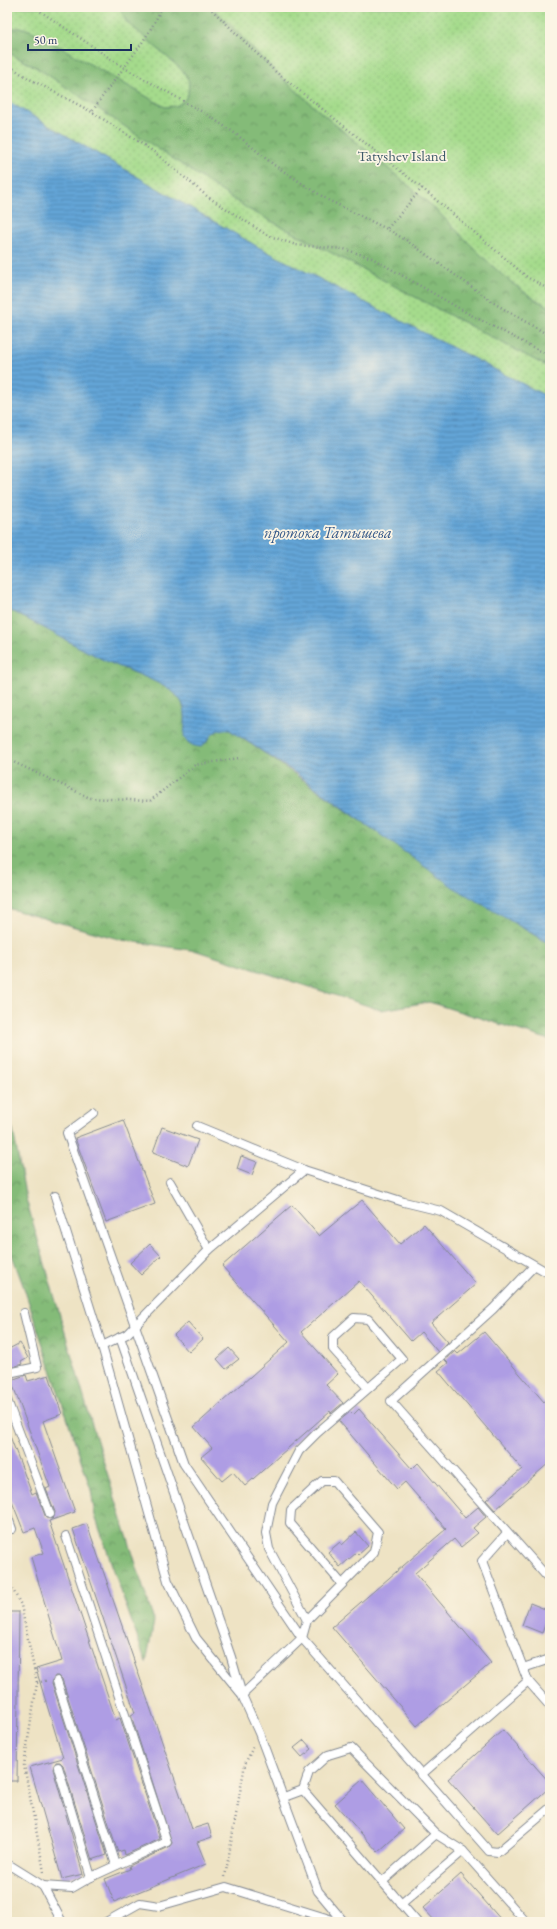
<svg xmlns="http://www.w3.org/2000/svg" width="557" height="1929" viewBox="0 0 557 1929" font-family="'EB Garamond',serif">
  <style>
    .grass { fill: url(#grass-dots); stroke: #608575 }
    .forest { fill: url(#forest-crowns); stroke: #50756b }
    .water { fill: url(#water-rules); stroke: #3f6a9a }
    .building { fill: #ae9de4 }
    .lines { fill: none; stroke-linecap: round; stroke-linejoin: round }
    .service-casing { stroke: #848991; stroke-width: 10 }
    .path { stroke: #848991; stroke-width: 2.5; stroke-dasharray: 1 3; stroke-linecap: butt }
    .service { stroke: #fff; stroke-width: 8 }
    .labels { text-anchor: middle; dominant-baseline: central; stroke-width: 3.5; stroke-linejoin: round; paint-order: stroke }
    .park-label { font-size: 15px; fill: #3e5a6a; stroke: #fcf5e5 }
    .water-label { font-size: 16px; font-style: italic; fill: #345888; stroke: #fcf5e5 }
  </style>
  <defs>
    <pattern id="grass-dots" width="8" height="8" patternUnits="userSpaceOnUse"><rect width="8" height="8" fill="#a5db8c"/><path d="M2 2h.1M6 6h.1" fill="none" stroke="#8dbc7b" stroke-width="1.8" stroke-linecap="round"/></pattern>
    <pattern id="forest-crowns" width="20" height="18" patternUnits="userSpaceOnUse"><rect width="20" height="18" fill="#84bb78"/><path d="M2 6a3 3 0 1 1 6 0M12 15a3 3 0 1 1 6 0" fill="none" stroke="#6b9866"/></pattern>
    <pattern id="water-rules" width="6" height="5" patternUnits="userSpaceOnUse"><rect width="6" height="5" fill="#63a5d7"/><path d="M0 2.5h6" fill="none" stroke="#5187b2"/></pattern>
  </defs>
  <rect width="100%" height="100%" fill="#fcf5e5"/>
  <filter id="ink" filterUnits="userSpaceOnUse"><feTurbulence type="fractalNoise" baseFrequency=".025" numOctaves="2"/><feDisplacementMap in="SourceGraphic" scale="8" xChannelSelector="R" yChannelSelector="G"/><feConvolveMatrix kernelMatrix="1 2 1 2 8 2 1 2 1" color-interpolation-filters="sRGB"/></filter>
  <filter id="wash" filterUnits="userSpaceOnUse"><feTurbulence type="fractalNoise" baseFrequency=".012" numOctaves="4" result="noise"/><feDisplacementMap in="SourceGraphic" scale="16" xChannelSelector="R" yChannelSelector="G"/><feGaussianBlur stdDeviation="0.9" result="paint"/><feColorMatrix in="noise" values="0 0 0 0 0 0 0 0 0 0 0 0 0 0 0 0 0 1.4 0 .05"/><feComposite in="paint" operator="in"/></filter>
  <g filter="url(#wash)">
    <rect width="100%" height="100%" fill="#eee3c4"/>
    <!-- grass -->
    <polygon class="grass" points="7,7 550,7 550,398 258,247 7,101"/>
    <!-- forest -->
    <g class="forest">
      <path d="M119,7H212C235,28 254,52 276,72C323,117 375,156 424,199C465,235 500,283 550,307V368L248,209L39,69L7,52V28H24L34,32L165,107L176,106L184,101L188,94L189,82L183,71L126,21Z"/>
      <path d="M7,609C39,624 68,642 100,658C119,668 167,682 179,698C188,709 185,724 184,737L206,743C213,732 217,728 230,730C337,801 438,881 550,944V1040L429,1002L381,1010L197,951L122,940L7,908Z"/>
      <polygon points="7,1115 13,1130 26,1199 92,1425 154,1621 146,1663 95,1516 91,1490 24,1288 7,1241"/>
    </g>
    <!-- water -->
    <path class="water" d="M7,101L258,247L550,398V944L453,887L294,772L230,730C211,727 213,738 201,747C192,746 189,744 184,737C185,724 188,709 179,698C167,682 119,668 100,658C68,642 39,624 7,609Z"/>
    <g id="blocks">
      <!-- building -->
      <g class="building">
        <polygon points="123,1120 155,1204 106,1222 75,1138"/>
        <polygon points="162,1127 198,1140 188,1166 153,1152"/>
        <polygon points="241,1156 257,1162 252,1175 237,1169"/>
        <polygon points="362,1200 400,1244 424,1224 476,1284 431,1323 448,1342 438,1352 421,1332 411,1341 359,1281 301,1332 338,1374 326,1385 343,1403 331,1413 330,1411 245,1486 233,1472 222,1481 201,1457 212,1448 194,1427 289,1342 222,1266 292,1205 319,1236"/>
        <polygon points="150,1244 161,1256 141,1275 130,1263"/>
        <polygon points="188,1322 203,1339 189,1352 174,1335"/>
        <polygon points="484,1332 550,1409 550,1462 495,1510 486,1500 522,1469 438,1371 448,1363 445,1360 455,1351 458,1354"/>
        <polygon points="20,1343 28,1358 21,1362 22,1364 7,1369 7,1350"/>
        <polygon points="229,1348 239,1359 226,1369 217,1359"/>
        <polygon points="26,1375 28,1381 49,1375 62,1414 43,1421 75,1512 49,1521 116,1720 120,1718 160,1839 125,1855 124,1850 118,1852 62,1679 59,1676 55,1676 52,1683 107,1855 92,1860 63,1765 60,1762 56,1762 53,1769 83,1874 62,1879 30,1767 63,1758 36,1669 62,1661 31,1557 44,1553 35,1528 24,1532 7,1489 8,1431 32,1494 36,1492 46,1518 52,1519 54,1517 55,1512 46,1489 50,1487 11,1380"/>
        <polygon points="359,1409 412,1469 418,1463 465,1518 478,1507 486,1517 473,1528 478,1533 461,1547 454,1539 415,1573 491,1663 417,1726 332,1627 446,1529 405,1482 397,1489 339,1421 350,1412 353,1415"/>
        <polygon points="87,1524 192,1829 208,1824 212,1837 197,1842 206,1864 114,1902 105,1879 130,1869 129,1866 169,1847 172,1843 131,1715 135,1713 73,1529"/>
        <polygon points="356,1532 368,1546 358,1555 356,1553 340,1567 328,1552 340,1542 342,1545"/>
        <polygon points="530,1603 550,1611 542,1633 522,1625"/>
        <polygon points="7,1612 19,1612 17,1781 7,1781"/>
        <polygon points="503,1730 550,1783 550,1787 497,1834 448,1779"/>
        <polygon points="304,1740 312,1749 302,1757 294,1748"/>
        <polygon points="362,1780 404,1829 378,1852 335,1804"/>
        <polygon points="461,1874 503,1922 436,1922 423,1908"/>
      </g>
    </g>
  </g>
  <g filter="url(#ink)">
    <use href="#blocks" fill-opacity="0" stroke="#848991" stroke-width="1"/>
    <g class="lines">
      <!-- service casing -->
      <g class="service-casing">
        <g id="service">
          <polyline points="94,1113 67,1133 184,1464 302,1638 489,1851 498,1852 550,1808"/>
          <polyline points="197,1126 304,1170 404,1202 441,1211 550,1274"/>
          <polyline points="170,1182 209,1250"/>
          <polyline points="55,1196 102,1346 168,1581 196,1638 240,1692"/>
          <polyline points="534,1266 493,1309 391,1401 550,1580"/>
          <polyline points="120,1337 231,1657 242,1695 259,1733 318,1891 344,1922"/>
          <polyline points="102,1346 127,1334 209,1250 304,1170"/>
          <polyline points="7,1376 13,1372 37,1367 24,1313"/>
          <polyline points="7,1400 50,1514"/>
          <polyline points="7,1515 12,1529"/>
          <polyline points="507,1533 482,1561 528,1681 550,1706"/>
          <polyline points="307,1620 269,1549 266,1533 272,1503 299,1451 317,1433 402,1359 368,1319 354,1318 333,1337 333,1349 368,1388"/>
          <polyline points="57,1681 116,1865"/>
          <polyline points="242,1695 302,1638 307,1620 374,1552 378,1532 334,1481 322,1481 291,1510 290,1523 342,1584"/>
          <polyline points="58,1767 91,1877"/>
          <polyline points="421,1775 528,1681 523,1668 550,1659"/>
          <polyline points="303,1790 417,1922"/>
          <polyline points="284,1797 303,1790 309,1772 328,1755 351,1748 436,1834 463,1851 526,1922"/>
          <polyline points="7,1865 11,1866 43,1886 62,1922"/>
          <polyline points="382,1882 436,1834"/>
          <polyline points="43,1886 72,1888 91,1877 167,1842 66,1536"/>
          <polyline points="401,1904 463,1851"/>
          <polyline points="106,1922 140,1903 159,1906 226,1887 339,1922"/>
        </g>
      </g>
      <!-- path -->
      <g class="path">
        <polyline points="34,7 123,67 206,114 236,134 274,165 328,200 387,229"/>
        <path d="M162,7C145,46 115,76 92,112L153,151L208,197L267,235L296,245L344,249L372,258L469,314L550,356"/>
        <polyline points="209,7 277,73 422,188 527,277 550,290"/>
        <polyline points="7,64 26,77 92,112"/>
        <polyline points="422,188 387,229 406,240 497,305 550,336"/>
        <polyline points="7,759 90,798 150,801 195,765 239,758"/>
        <polyline points="7,1578 21,1605 37,1683"/>
        <polyline points="44,1872 24,1765 37,1683 48,1680"/>
        <polyline points="225,1877 245,1764 253,1747"/>
      </g>
      <!-- service -->
      <use href="#service" class="service"/>
    </g>
  </g>
  <g class="labels">
    <!-- park labels -->
    <g class="park-label">
      <text x="402" y="155">Tatyshev Island</text>
    </g>
    <!-- water labels -->
    <g class="water-label">
      <text x="328" y="532">протока Татышева</text>
    </g>
  </g>
  <!-- margin -->
  <rect width="557" height="1929" fill="none" stroke="#fcf5e5" stroke-width="24"/>
  <!-- scale -->
  <path d="M28 44v6h103v-6" fill="none" stroke="#1b2f5e" stroke-width="2"/>
  <text x="34" y="44" font-size="12" fill="#1b2f5e" stroke="#fcf5e5" stroke-width="3" paint-order="stroke">50 m</text>
</svg>
